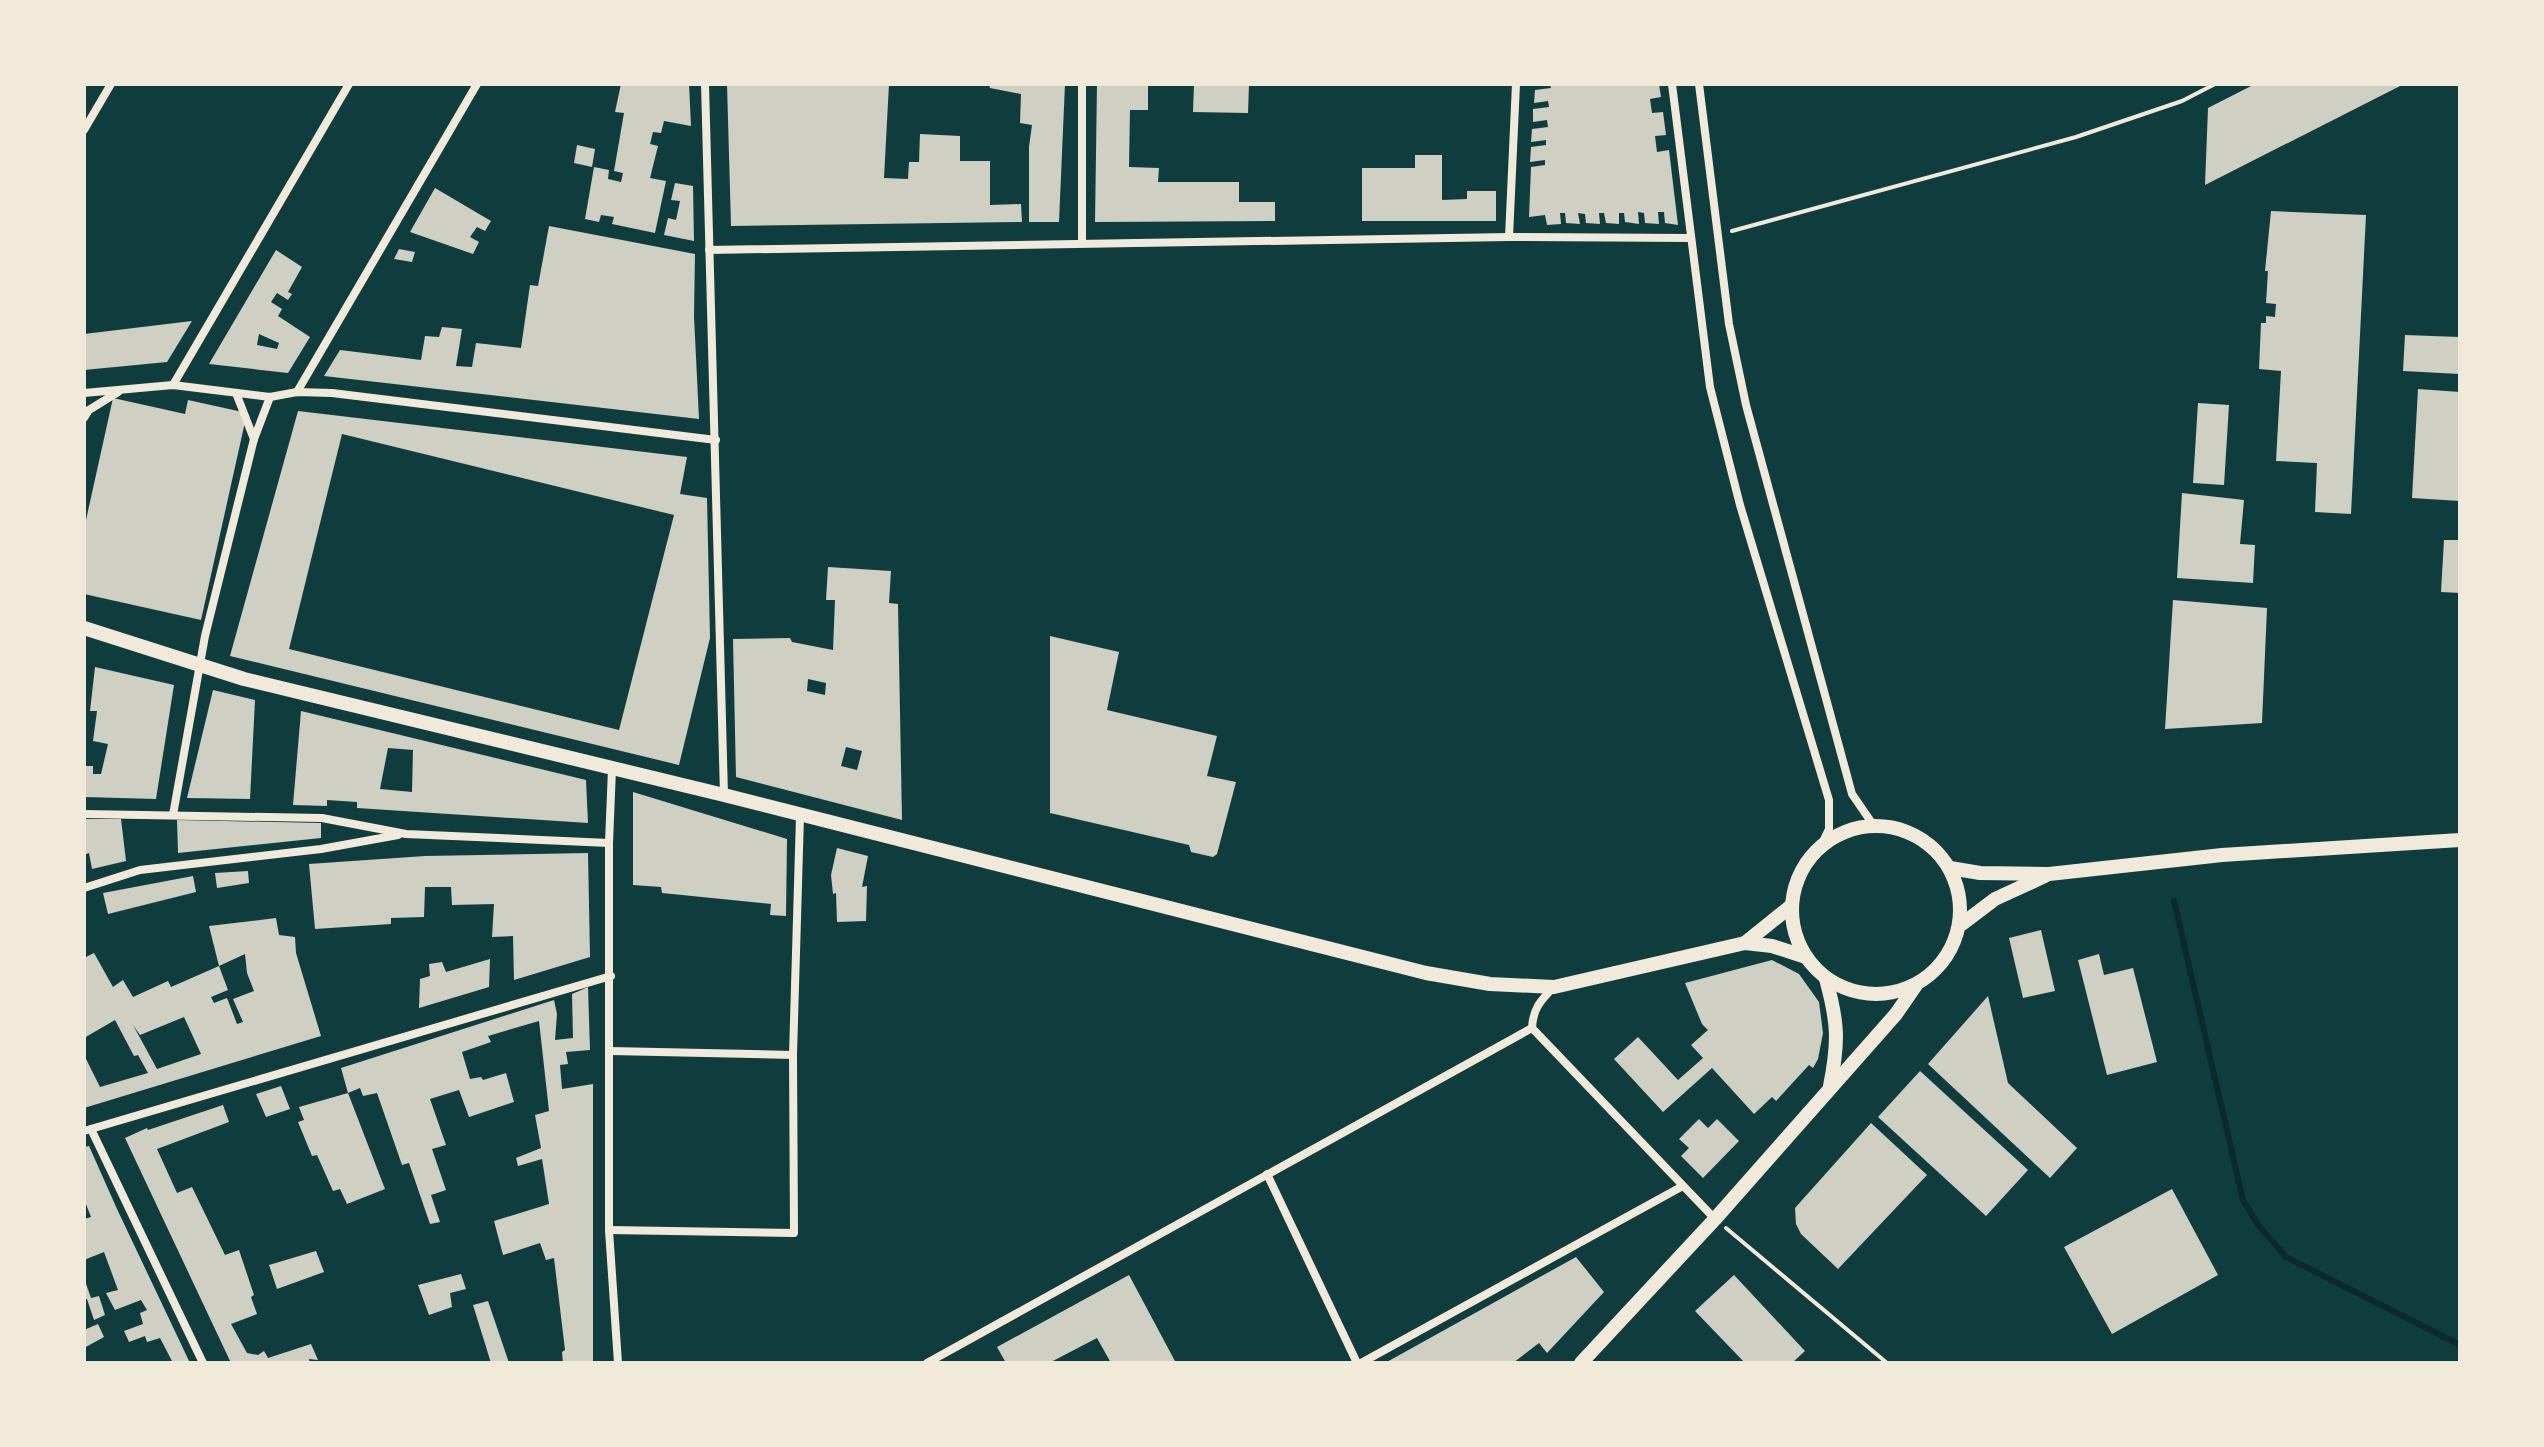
<svg xmlns="http://www.w3.org/2000/svg" width="2544" height="1447" viewBox="0 0 2544 1447" font-family="'Source Sans 3',sans-serif">
  <style>
    .lines { fill: none; stroke-linecap: round; stroke-linejoin: round }
    .stream { stroke: #0a2a2b; stroke-width: 6 }
    .building { fill: #cfcfc3; fill-rule: evenodd }
    .path { stroke: #f1e9da; stroke-width: 4 }
    .minor { stroke: #f1e9da; stroke-width: 8 }
    .tertiary { stroke: #f1e9da; stroke-width: 14 }
  </style>
  <rect width="100%" height="100%" fill="#0f3d3e"/>
  <g class="lines">
    <!-- stream -->
    <polyline class="stream" points="2174,901 2243,1200 2258,1225 2286,1257 2460,1345"/>
  </g>
  <!-- building -->
  <g class="building">
    <polygon points="621,84 689,84 691,126 664,121 661,133 653,132 650,144 658,146 650,178 666,181 655,233 612,224 614,217 601,215 599,222 585,219 594,167 609,170 608,179 621,182 623,173 614,171 624,113 615,112"/>
    <polygon points="727,84 889,84 884,178 908,179 909,162 919,162 920,134 960,136 960,161 990,161 990,205 1021,204 1022,222 731,226"/>
    <polygon points="989,84 1065,84 1059,222 1029,222 1029,147 1032,125 1020,123 1021,94 990,88"/>
    <polygon points="1097,84 1148,84 1148,110 1130,110 1129,167 1159,168 1158,182 1239,182 1239,202 1275,202 1275,221 1095,222"/>
    <polygon points="1194,84 1249,84 1248,113 1193,112"/>
    <polygon points="1550,84 1659,84 1661,97 1650,99 1652,113 1663,112 1666,135 1655,136 1657,152 1669,150 1678,225 1665,223 1664,212 1658,212 1659,224 1645,223 1644,213 1638,212 1639,224 1625,222 1624,213 1619,213 1619,224 1606,223 1604,213 1599,213 1600,224 1586,223 1585,214 1578,213 1580,224 1566,223 1565,213 1560,213 1561,224 1547,225 1545,215 1529,217 1531,167 1545,165 1545,160 1530,162 1531,147 1546,145 1546,140 1531,142 1532,129 1548,127 1547,120 1533,122 1533,109 1549,107 1548,101 1534,103 1535,90 1551,88"/>
    <polygon points="2255,84 2404,84 2205,185 2208,108"/>
    <polygon points="577,145 595,149 592,167 574,163"/>
    <polygon points="1415,155 1442,155 1442,200 1467,199 1467,191 1496,191 1496,221 1362,221 1362,168 1415,168"/>
    <polygon points="675,183 693,186 694,241 664,235 668,218 676,220 680,201 671,200"/>
    <polygon points="435,188 491,221 485,231 477,227 470,237 479,242 473,254 410,232"/>
    <polygon points="2271,211 2366,215 2351,514 2315,512 2317,463 2276,461 2281,371 2259,369 2261,323 2266,323 2266,316 2275,317 2276,304 2266,303 2268,271 2265,271"/>
    <polygon points="549,226 695,254 694,316 699,419 324,376 340,350 421,360 425,336 439,337 442,327 462,329 456,366 472,367 476,343 521,348 530,285 538,286"/>
    <polygon points="399,249 415,252 412,262 394,259"/>
    <path d="M276,250L302,267L288,292L292,294L288,300L277,293L271,302L282,309L278,316L310,337L288,373L209,364ZM259,334L279,343L277,349L257,345Z"/>
    <polygon points="192,321 167,362 84,370 84,334"/>
    <polygon points="2405,335 2460,337 2460,374 2403,371"/>
    <polygon points="2418,389 2460,392 2460,501 2412,498"/>
    <polygon points="113,398 185,414 188,400 247,413 201,620 84,594 84,529"/>
    <polygon points="2198,403 2229,405 2224,485 2193,483"/>
    <path d="M298,411L687,457L680,494L707,498L710,638L679,765L230,656ZM342,434L674,515L619,730L289,649Z"/>
    <polygon points="2182,493 2244,500 2240,544 2255,545 2253,583 2177,578"/>
    <polygon points="2444,540 2460,540 2460,593 2441,592"/>
    <path d="M828,567L891,571L889,603L898,604L902,820L736,777L733,639L790,638L792,642L833,650L835,600H826ZM808,679L826,683L825,695L807,691ZM846,747L862,751L857,770L841,766Z"/>
    <polygon points="2173,600 2267,608 2262,723 2165,729"/>
    <polygon points="1050,636 1119,652 1107,710 1217,736 1207,776 1236,782 1217,854 1213,857 1191,852 1189,845 1050,813"/>
    <polygon points="95,667 174,685 156,799 84,797 84,766 93,766 93,774 101,774 108,744 93,741 97,711 90,711"/>
    <polygon points="213,690 255,700 250,799 187,798"/>
    <path d="M301,711L586,780L588,823L357,808V802L327,800V806L293,805ZM388,748L413,750L412,792L380,789Z"/>
    <polygon points="633,792 787,839 786,916 770,915 771,904 662,893 661,887 633,885"/>
    <polygon points="84,819 121,819 126,861 92,869 89,853 84,855"/>
    <polygon points="177,820 321,823 321,838 178,853"/>
    <polygon points="837,848 868,856 862,887 867,886 866,921 837,922 836,893 833,894 831,875"/>
    <polygon points="588,853 590,957 514,980 513,936 492,937 494,904 452,905 451,887 425,887 424,917 391,918 391,924 315,929 309,864 425,856"/>
    <polygon points="248,871 249,883 217,888 215,873"/>
    <polygon points="193,876 196,892 108,914 103,893"/>
    <path d="M276,918L279,935L295,937L296,953L321,1036L84,1108V1055L100,1087L148,1073L138,1055L134,1056L115,1020L84,1038V958L94,953L113,987L123,980L133,997L168,981L171,987L219,966L228,990L211,997L214,1003L227,998L237,1024L243,1022L233,999L254,991L247,973L245,954L219,966L209,926ZM184,1017L201,1054L157,1069L133,1025L140,1035Z"/>
    <polygon points="2041,930 2055,991 2023,998 2009,938"/>
    <polygon points="2099,954 2104,975 2133,968 2157,1062 2107,1075 2078,960"/>
    <polygon points="490,959 489,987 419,1008 420,979 430,976 429,964 442,962 446,972"/>
    <polygon points="1772,960 1799,974 1819,1002 1823,1033 1818,1059 1813,1068 1809,1065 1776,1101 1772,1097 1754,1114 1712,1068 1663,1112 1614,1059 1638,1037 1678,1080 1703,1058 1691,1045 1708,1030 1702,1024 1685,983"/>
    <polygon points="588,987 590,1050 566,1052 568,1064 560,1065 562,1089 593,1084 593,1363 563,1363 562,1352 565,1350 554,1258 546,1260 540,1243 503,1255 494,1221 549,1204 542,1159 518,1166 516,1158 541,1148 535,1115 549,1111 539,1021 488,1036 491,1042 462,1052 470,1079 481,1077 483,1080 506,1073 514,1102 469,1117 459,1090 430,1099 446,1145 432,1149 446,1190 431,1195 440,1222 430,1224 409,1163 402,1165 377,1093 363,1096 360,1088 348,1093 341,1068 554,1000 557,1014 555,1040 573,1038 572,994"/>
    <polygon points="1988,996 2008,1083 2077,1148 2050,1178 1928,1064"/>
    <polygon points="1920,1071 2028,1170 1986,1216 1878,1117"/>
    <polygon points="281,1086 290,1109 266,1117 256,1094"/>
    <polygon points="348,1093 385,1189 347,1204 340,1189 333,1191 317,1155 312,1156 298,1122 304,1120 299,1107"/>
    <polygon points="223,1105 229,1122 157,1149 177,1193 192,1187 225,1255 239,1250 254,1295 251,1297 257,1314 231,1324 247,1353 258,1355 264,1351 268,1358 311,1344 318,1360 309,1359 310,1363 231,1363 125,1138 147,1128 148,1130"/>
    <polygon points="1699,1119 1708,1128 1717,1119 1739,1141 1703,1178 1681,1156 1689,1148 1679,1139"/>
    <polygon points="1871,1123 1927,1175 1838,1269 1801,1234 1796,1224 1795,1208"/>
    <polygon points="89,1146 117,1209 190,1363 173,1363 160,1338 147,1342 145,1336 129,1342 124,1331 143,1324 140,1313 147,1310 141,1300 115,1310 106,1293 118,1290 104,1252 84,1260 84,1219 91,1217 84,1199 84,1147"/>
    <polygon points="2172,1189 2218,1275 2112,1334 2064,1247"/>
    <polygon points="316,1251 324,1272 277,1289 269,1265"/>
    <polygon points="1576,1257 1604,1292 1547,1353 1539,1343 1513,1363 1385,1363"/>
    <polygon points="461,1274 466,1289 450,1293 452,1307 429,1315 418,1285"/>
    <polygon points="1129,1275 1176,1363 1111,1363 1097,1338 1049,1363 1006,1363 997,1347"/>
    <polygon points="1734,1275 1805,1351 1792,1363 1745,1363 1695,1311"/>
    <polygon points="84,1278 91,1298 99,1296 105,1315 94,1320 87,1299 84,1300"/>
    <polygon points="488,1301 509,1363 491,1363 473,1305"/>
    <polygon points="98,1324 104,1337 84,1348 84,1330"/>
  </g>
  <g class="lines">
    <!-- path -->
    <g class="path">
      <polyline points="1732,231 2076,137 2182,101 2215,84"/>
      <polyline points="1726,1228 1887,1363"/>
    </g>
    <!-- minor -->
    <g class="minor">
      <polyline points="705,84 724,795"/>
      <polyline points="1082,84 1082,243"/>
      <polyline points="1672,84 1710,387 1740,505 1829,800 1829,829 1820,848"/>
      <polyline points="1699,84 1729,324 1746,405 1852,794 1874,826"/>
      <polyline points="84,130 111,84"/>
      <polyline points="1509,237 1516,84"/>
      <polyline points="709,250 1509,237 1691,238"/>
      <polyline points="173,385 349,84"/>
      <polyline points="297,392 477,84"/>
      <polyline points="84,393 173,385 270,397 297,392 332,393 716,440"/>
      <polyline points="236,393 254,439"/>
      <polyline points="84,418 89,410 118,392"/>
      <polyline points="612,769 609,843 609,1230 618,1363"/>
      <polyline points="84,814 322,818 406,834 609,843"/>
      <polyline points="173,815 205,636 254,439 270,397"/>
      <polyline points="84,888 140,870 321,849 398,835"/>
      <polyline points="1532,1028 1715,1219"/>
      <polyline points="610,1051 793,1055"/>
      <polyline points="91,1129 203,1363"/>
      <polyline points="84,1131 611,976"/>
      <polyline points="1267,1174 1357,1363"/>
      <polyline points="609,1230 794,1233 793,1055 800,816"/>
      <path d="M927,1363L1532,1028C1533,1009 1540,1001 1553,988"/>
      <polyline points="1361,1363 1681,1187"/>
    </g>
    <!-- tertiary -->
    <g class="tertiary">
      <polyline points="84,628 244,679 724,795 1426,973 1490,984 1554,987 1745,943 1772,946 1806,957"/>
      <circle cx="1876" cy="910" r="84"/>
      <polyline points="1950,868 1980,873 2049,874 2222,855 2460,840"/>
      <polyline points="1962,924 1995,899 2045,876"/>
      <polyline points="1745,943 1791,906"/>
      <path d="M1826,979C1838,1023 1839,1041 1830,1086"/>
      <polyline points="1581,1363 1715,1219 1896,1014 1916,985"/>
    </g>
  </g>
  <!-- border -->
  <rect width="2544" height="1447" fill="none" stroke="#f1e9da" stroke-width="172"/>
</svg>
